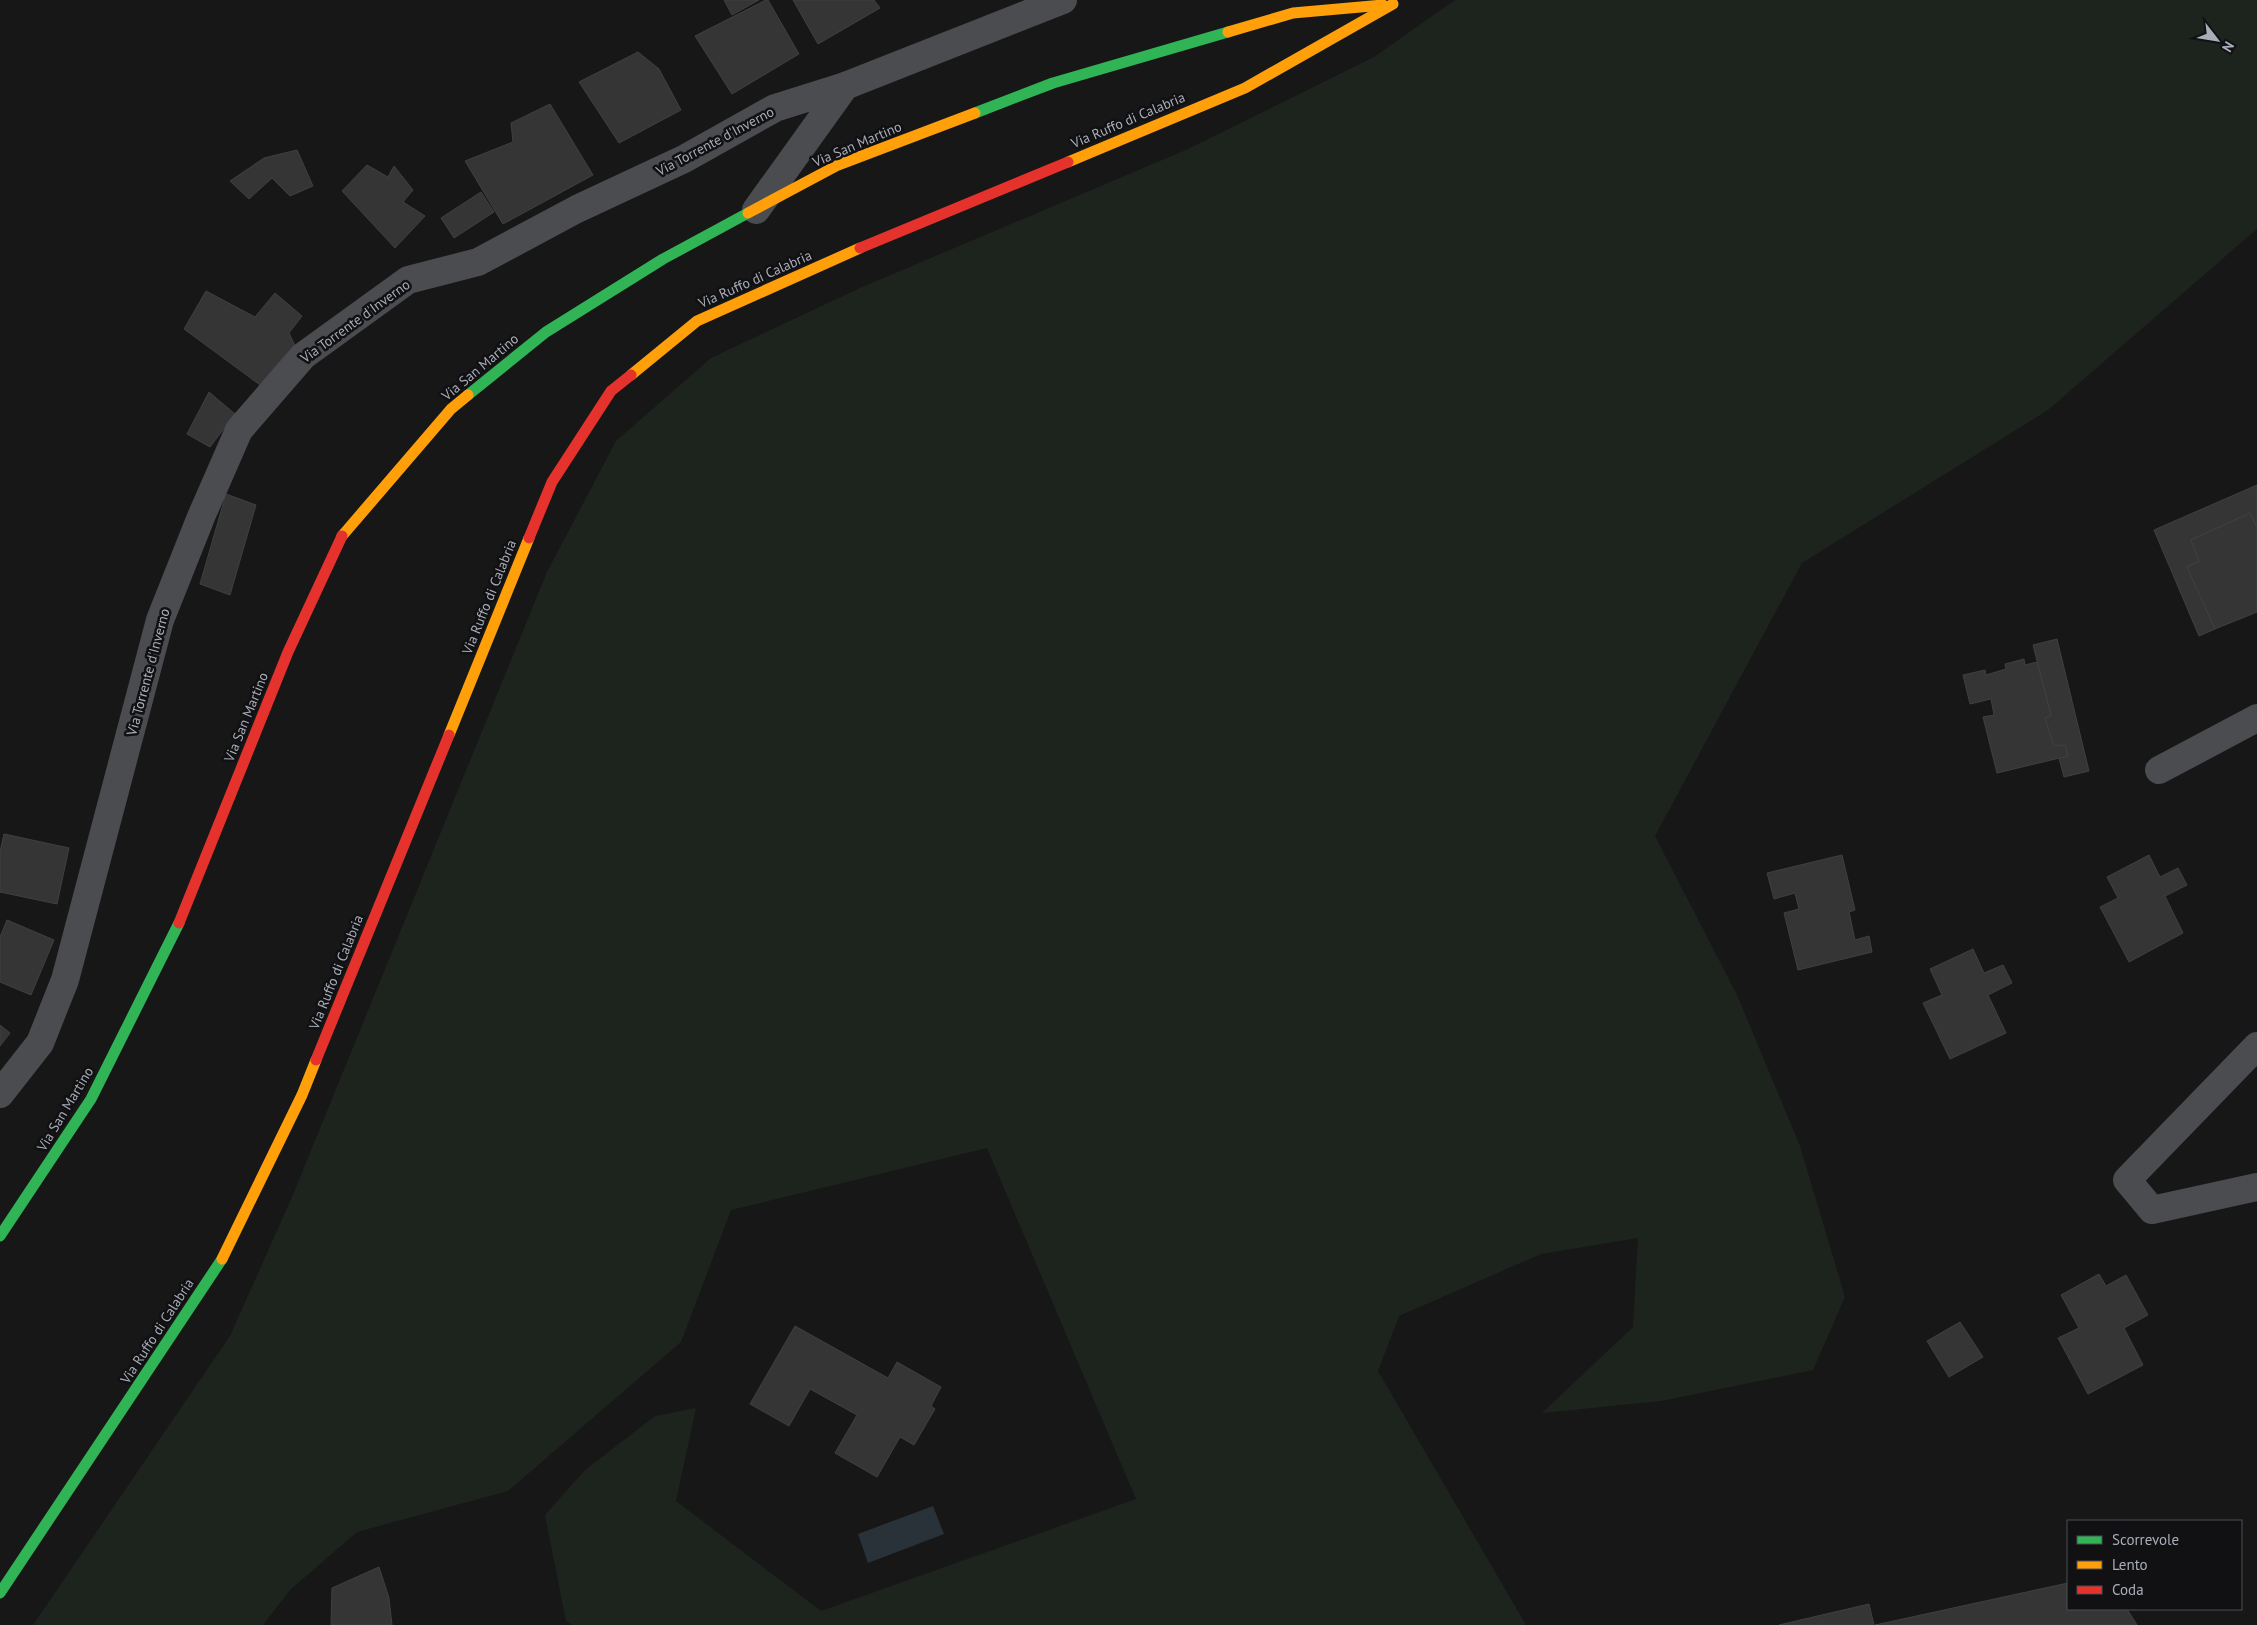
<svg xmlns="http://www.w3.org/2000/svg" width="2257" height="1625" viewBox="0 0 2257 1625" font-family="'PT Sans',sans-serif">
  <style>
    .green { fill: #1d241e }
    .water { fill: #2a3239 }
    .building { fill: #353536; stroke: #3f4043 }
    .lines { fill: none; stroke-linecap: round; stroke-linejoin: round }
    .street { stroke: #4b4c50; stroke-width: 28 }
    .fast { stroke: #30b455; stroke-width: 11 }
    .slow { stroke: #ff9f0a; stroke-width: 11 }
    .jam { stroke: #e5322d; stroke-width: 11 }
    .labels { text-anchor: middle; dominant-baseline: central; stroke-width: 5; stroke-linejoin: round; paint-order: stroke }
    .street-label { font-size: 14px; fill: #a8adb8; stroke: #111113 }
  </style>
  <rect width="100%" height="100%" fill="#171717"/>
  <!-- green -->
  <polygon class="green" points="1455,0 2257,0 2257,229 2048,410 1802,563 1655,836 1737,995 1800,1146 1845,1297 1813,1370 1661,1401 1542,1413 1633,1327 1638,1238 1541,1254 1399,1316 1378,1371 1526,1625 572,1625 566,1621 545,1515 585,1470 655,1416 696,1408 676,1501 821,1611 1136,1499 987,1148 731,1210 681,1342 508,1491 357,1532 290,1590 263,1625 33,1625 230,1336 292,1197 547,572 616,441 711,358 860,288 1188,149 1374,57"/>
  <!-- water -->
  <polygon class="water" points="933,1506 944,1534 868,1563 858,1534"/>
  <!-- building -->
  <g class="building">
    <polygon points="724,0 759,0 732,15"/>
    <polygon points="766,0 768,0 799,54 732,94 695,36"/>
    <polygon points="793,0 874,0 880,8 818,44"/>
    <polygon points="638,52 659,69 681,110 619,143 579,82"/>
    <polygon points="550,104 593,175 503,224 465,161 513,142 511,123"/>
    <polygon points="297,150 313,186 290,196 272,178 249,199 230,181 264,158"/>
    <polygon points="367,165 388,177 394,166 413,190 403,202 425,216 395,248 342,191"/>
    <polygon points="481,192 494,212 454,238 441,218"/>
    <polygon points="206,291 255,317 275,293 302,316 289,333 296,348 283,357 260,385 184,329"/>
    <polygon points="209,392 235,414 210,447 187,434"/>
    <polygon points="2257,485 2257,528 2250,513 2191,540 2199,561 2187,567 2215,629 2199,636 2154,530"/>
    <polygon points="226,494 256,505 230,595 200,584"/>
    <polygon points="2250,513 2257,528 2257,612 2215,629 2187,567 2199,561 2191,540"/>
    <polygon points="2057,639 2089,771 2064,777 2059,758 2068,756 2065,745 2054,746 2045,718 2051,715 2033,645"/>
    <polygon points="2024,659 2025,665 2037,662 2051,715 2045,718 2054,746 2065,745 2068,756 1997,773 1983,717 1994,715 1991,699 1970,704 1963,675 1985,670 1986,675 2006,669 2005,664"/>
    <polygon points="4,834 69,848 57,904 0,892 0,852"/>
    <polygon points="1842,855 1855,910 1849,912 1855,940 1869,936 1872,952 1798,970 1784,913 1799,909 1795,893 1774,899 1767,873"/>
    <polygon points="2149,855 2160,877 2178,868 2187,885 2165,896 2183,933 2129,962 2100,907 2118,898 2107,877"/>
    <polygon points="7,920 54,940 31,995 0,982 0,937"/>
    <polygon points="1973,949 1984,973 2003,965 2012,983 1988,995 2006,1033 1950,1059 1923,1003 1942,995 1930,969"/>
    <polygon points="0,1025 10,1033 0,1046"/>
    <polygon points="2099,1274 2106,1286 2126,1275 2148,1315 2124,1328 2143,1365 2088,1394 2058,1338 2079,1328 2061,1295"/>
    <polygon points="1960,1322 1983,1357 1949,1377 1927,1341"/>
    <polygon points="795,1326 888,1378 897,1362 941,1387 931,1406 935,1409 914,1445 900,1437 877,1477 835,1453 857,1415 810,1389 789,1426 750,1404"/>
    <polygon points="379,1567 389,1598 392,1625 331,1625 332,1588"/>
    <polygon points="2068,1583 2068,1609 2127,1609 2137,1625 1875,1625"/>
    <polygon points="1869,1604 1874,1625 1779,1625"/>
  </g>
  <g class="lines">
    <!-- street -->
    <g class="street">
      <polyline points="756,210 845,86"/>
      <polyline points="2159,770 2257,718"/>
      <polyline points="2257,1046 2127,1180 2152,1210 2257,1187"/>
      <polyline points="0,1094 40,1043 65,980 160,620 201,517 239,430 303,356 408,280 478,262 577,209 684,159 775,108 845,86 1063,0"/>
    </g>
    <!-- fast -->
    <g class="fast">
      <polyline points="975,113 1053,83 1228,32"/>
      <polyline points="468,395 546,332 663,259 748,213"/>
      <polyline points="0,1236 91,1099 179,923"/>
      <polyline points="0,1593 222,1259"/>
    </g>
    <!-- slow -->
    <g class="slow">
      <polyline points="1228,32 1293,13 1383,5"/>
      <polyline points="1068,162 1245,88 1393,4"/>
      <polyline points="748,213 838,165 975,113"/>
      <polyline points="631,375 697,321 860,248"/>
      <polyline points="342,536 451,409 468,395"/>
      <polyline points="449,735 529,538"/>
      <polyline points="222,1259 302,1095 316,1060"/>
    </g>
    <!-- jam -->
    <g class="jam">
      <polyline points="860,248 1068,162"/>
      <polyline points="529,538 552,482 611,391 631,375"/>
      <polyline points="179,923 288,652 342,536"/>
      <polyline points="316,1060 449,735"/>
    </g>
  </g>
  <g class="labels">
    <!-- street labels -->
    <g class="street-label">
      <text transform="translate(1128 120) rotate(-23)">Via Ruffo di Calabria</text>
      <text transform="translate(715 141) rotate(-28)">Via Torrente d'Inverno</text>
      <text transform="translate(857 144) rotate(-23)">Via San Martino</text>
      <text transform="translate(755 279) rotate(-24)">Via Ruffo di Calabria</text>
      <text transform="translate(355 321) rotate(-36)">Via Torrente d'Inverno</text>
      <text transform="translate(480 367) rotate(-40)">Via San Martino</text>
      <text transform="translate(489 597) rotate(-68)">Via Ruffo di Calabria</text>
      <text transform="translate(148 672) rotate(-75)">Via Torrente d'Inverno</text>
      <text transform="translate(246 717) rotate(-68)">Via San Martino</text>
      <text transform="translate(336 972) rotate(-68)">Via Ruffo di Calabria</text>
      <text transform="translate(65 1109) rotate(-59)">Via San Martino</text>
      <text transform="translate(157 1331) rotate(-57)">Via Ruffo di Calabria</text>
    </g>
  </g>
  <!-- legend -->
  <rect x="2067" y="1520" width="175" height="90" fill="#111113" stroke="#4d4f55"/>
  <rect x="2077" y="1536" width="25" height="8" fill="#30b455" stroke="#4d4f55"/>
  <text x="2112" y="1545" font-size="15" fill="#a8adb8">Scorrevole</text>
  <rect x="2077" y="1561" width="25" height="8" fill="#ff9f0a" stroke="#4d4f55"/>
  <text x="2112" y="1570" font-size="15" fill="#a8adb8">Lento</text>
  <rect x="2077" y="1586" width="25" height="8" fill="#e5322d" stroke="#4d4f55"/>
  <text x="2112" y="1595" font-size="15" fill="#a8adb8">Coda</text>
  <!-- north arrow -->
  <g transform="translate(2217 40) rotate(121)" stroke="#111113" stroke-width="4" paint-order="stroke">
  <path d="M0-4L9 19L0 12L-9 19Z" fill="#a8adb8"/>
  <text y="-8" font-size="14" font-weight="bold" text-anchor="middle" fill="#a8adb8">N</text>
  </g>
</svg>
